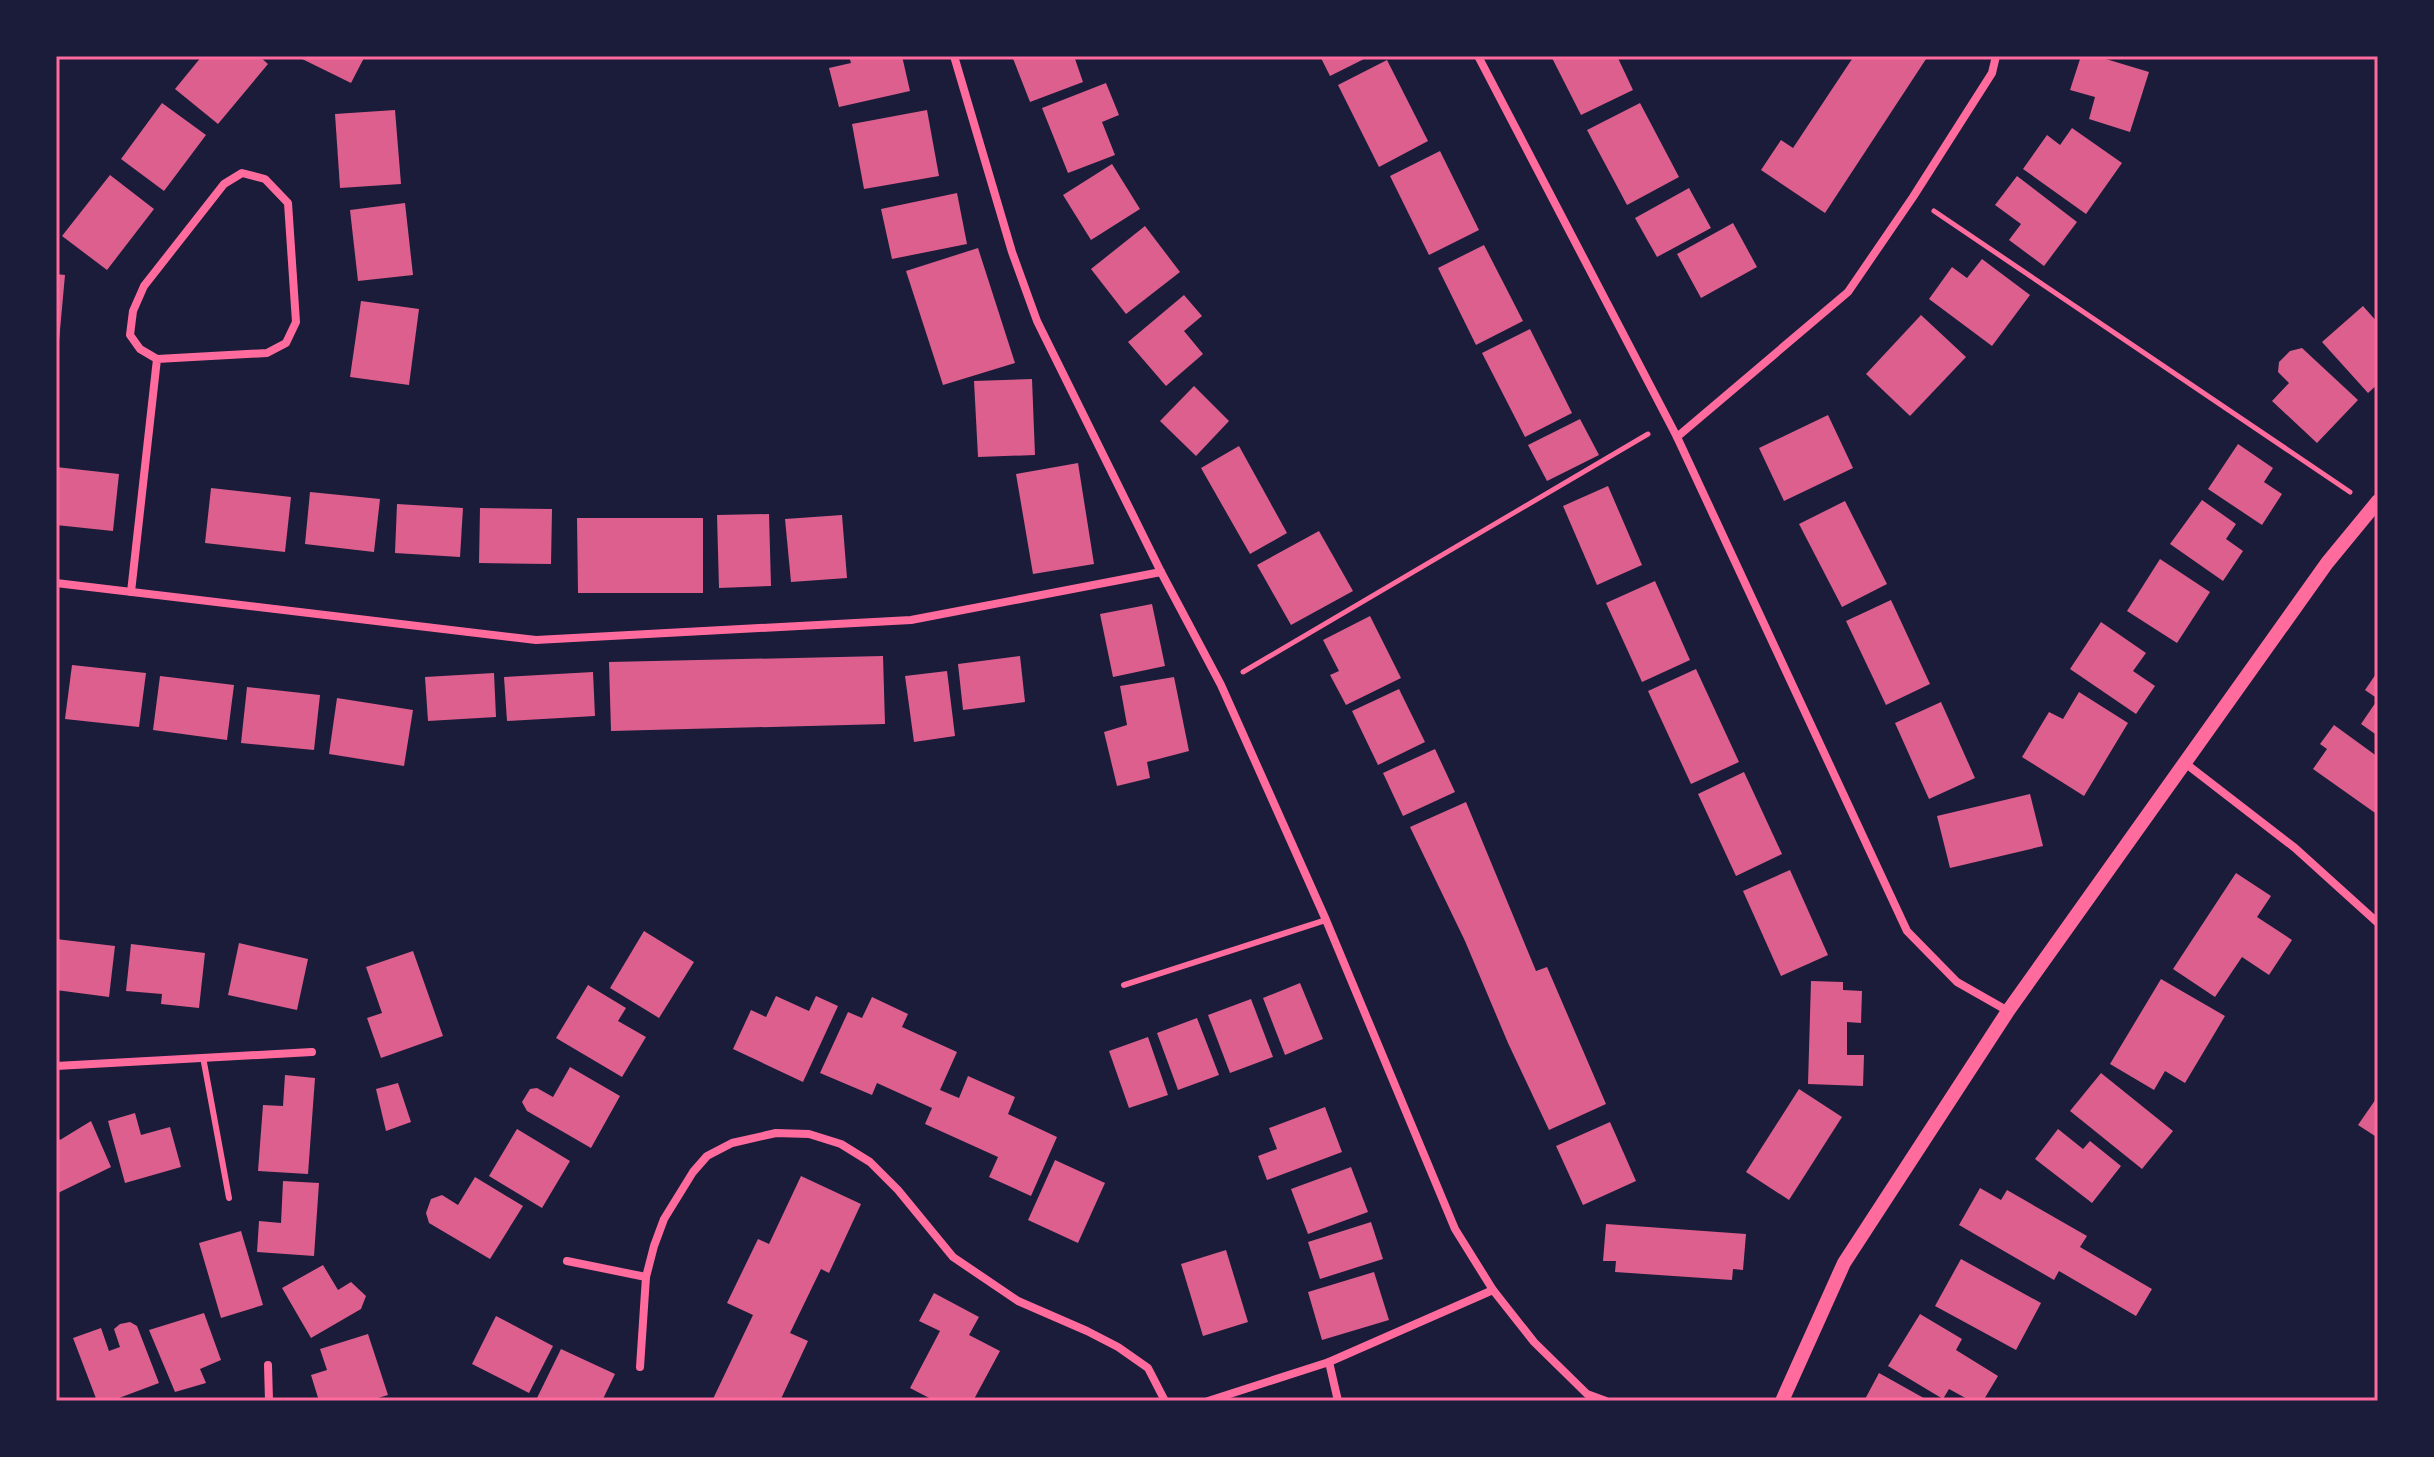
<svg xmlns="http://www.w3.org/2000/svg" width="2434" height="1457" viewBox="0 0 2434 1457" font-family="Manrope,sans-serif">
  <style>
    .building { fill: #dd5f8e }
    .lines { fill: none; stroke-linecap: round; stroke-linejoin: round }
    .path { stroke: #ff6b9d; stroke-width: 5 }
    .service { stroke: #ff6b9d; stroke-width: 6 }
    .minor { stroke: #ff6b9d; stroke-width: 8 }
    .tertiary { stroke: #ff6b9d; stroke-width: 14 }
    .neatline { fill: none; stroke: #ff6b9d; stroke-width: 3 }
  </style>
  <rect width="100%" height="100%" fill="#1b1b3a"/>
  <!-- building -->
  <g class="building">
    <polygon points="202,56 259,56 268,64 218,124 175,89"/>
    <polygon points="296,56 365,56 351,83"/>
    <polygon points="849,56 902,56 910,91 839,107 829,68 851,63"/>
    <polygon points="1012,56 1074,56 1083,82 1030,102"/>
    <polygon points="1320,56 1370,56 1330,76"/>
    <polygon points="1551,56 1617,56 1633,90 1581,115"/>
    <polygon points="1854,56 1928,56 1825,213 1761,170 1781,140 1793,148"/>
    <polygon points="2081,56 2096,56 2149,72 2130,132 2089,119 2095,97 2070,90"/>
    <polygon points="1387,60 1428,141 1379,167 1338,85"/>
    <polygon points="1106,83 1119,115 1102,122 1115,155 1068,173 1042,108"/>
    <polygon points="162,103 206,135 164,191 121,159"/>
    <polygon points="1640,103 1679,177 1627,205 1587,130"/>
    <polygon points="395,110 401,184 340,188 335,114"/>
    <polygon points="927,110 939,176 864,189 852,124"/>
    <polygon points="2072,128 2122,163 2086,214 2023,169 2047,135 2060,145"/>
    <polygon points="1440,151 1479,230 1429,255 1390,176"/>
    <polygon points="1112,164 1140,209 1091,240 1063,195"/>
    <polygon points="110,175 154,209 107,270 62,236"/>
    <polygon points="2017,176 2077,222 2044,266 2009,240 2021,224 1995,205"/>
    <polygon points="1689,188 1711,228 1657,257 1635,218"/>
    <polygon points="957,193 967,244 892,259 881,209"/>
    <polygon points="405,203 413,275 358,281 350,210"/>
    <polygon points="1733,223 1757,267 1701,298 1677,254"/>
    <polygon points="1145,226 1180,272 1126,314 1091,269"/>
    <polygon points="1484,245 1523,321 1476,345 1438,268"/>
    <polygon points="978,248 1015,363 943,385 906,271"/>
    <polygon points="1982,259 2030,295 1992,346 1929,299 1952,267 1967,278"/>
    <polygon points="56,274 65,275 58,352 56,352"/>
    <polygon points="1184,295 1202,316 1184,331 1203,354 1166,386 1128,342"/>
    <polygon points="361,301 419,309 409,385 350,377"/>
    <polygon points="2363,306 2378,323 2378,384 2368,393 2322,342"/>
    <polygon points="1921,315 1966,357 1910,416 1866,374"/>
    <polygon points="1530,329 1572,413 1525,437 1482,353"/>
    <polygon points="2302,348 2358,400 2317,443 2272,401 2289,383 2278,372 2279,362 2290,351"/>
    <polygon points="1032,379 1035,455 978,457 974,381"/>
    <polygon points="1194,386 1229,421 1196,456 1160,421"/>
    <polygon points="1828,415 1853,468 1784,501 1759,448"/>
    <polygon points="1580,419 1599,455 1547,481 1528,445"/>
    <polygon points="2238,444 2273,468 2264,482 2282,494 2262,525 2208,489"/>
    <polygon points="1239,446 1287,533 1250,554 1201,468"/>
    <polygon points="1078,463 1094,564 1033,574 1016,474"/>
    <polygon points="56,467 119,474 113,531 56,525"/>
    <polygon points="1608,486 1642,565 1597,585 1563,506"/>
    <polygon points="211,488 291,497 285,552 205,543"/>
    <polygon points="310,492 380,499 374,552 305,544"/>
    <polygon points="2202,500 2236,524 2226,539 2243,551 2223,581 2170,544"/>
    <polygon points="1845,501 1887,584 1842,607 1799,524"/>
    <polygon points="397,504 463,508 460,557 395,553"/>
    <polygon points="480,508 552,509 551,564 479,563"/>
    <polygon points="769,514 771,586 719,588 717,515"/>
    <polygon points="842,515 847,578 791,582 785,519"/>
    <polygon points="577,518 703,518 703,593 578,593"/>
    <polygon points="1319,531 1353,591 1291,625 1257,565"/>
    <polygon points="2160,559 2210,592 2177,643 2127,611"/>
    <polygon points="1655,581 1690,660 1642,682 1606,603"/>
    <polygon points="1891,600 1930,684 1886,705 1846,621"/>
    <polygon points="1152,604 1165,666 1113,677 1100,614"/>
    <polygon points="1370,616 1401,678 1346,705 1330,675 1339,671 1323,640"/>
    <polygon points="2101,622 2146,653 2133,671 2155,686 2136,714 2070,669"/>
    <polygon points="883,656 885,724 611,731 609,662"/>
    <polygon points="1020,656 1025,702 963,710 958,664"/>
    <polygon points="72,665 146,673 139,727 65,719"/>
    <polygon points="1696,669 1739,762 1691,784 1648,691"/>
    <polygon points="947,671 955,736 914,742 905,676"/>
    <polygon points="2378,671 2378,699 2365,690"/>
    <polygon points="593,672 595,716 507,721 504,677"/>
    <polygon points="494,673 496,717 428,721 425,677"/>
    <polygon points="160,676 234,685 227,740 153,730"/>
    <polygon points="1174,677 1189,751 1147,762 1150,778 1117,786 1104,732 1127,725 1120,686"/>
    <polygon points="247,687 320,695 314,750 241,743"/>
    <polygon points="1399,689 1425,742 1378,765 1352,711"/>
    <polygon points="2079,692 2128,723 2084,796 2022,757 2049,712 2063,719"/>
    <polygon points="337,698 413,710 404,766 329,754"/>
    <polygon points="2378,699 2378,736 2361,724"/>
    <polygon points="1941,702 1975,778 1929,799 1895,723"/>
    <polygon points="2334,725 2378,757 2378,815 2313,769 2327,749 2320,744"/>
    <polygon points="1435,749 1455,792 1403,816 1383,773"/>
    <polygon points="1744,772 1782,854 1736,876 1698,794"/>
    <polygon points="2030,794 2043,846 1950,868 1937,816"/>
    <polygon points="1466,802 1536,971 1547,967 1606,1104 1549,1130 1508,1043 1465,941 1410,827"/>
    <polygon points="1790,870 1828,955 1781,976 1743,891"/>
    <polygon points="2236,873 2271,896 2257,917 2292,940 2269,975 2242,957 2215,997 2173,969"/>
    <polygon points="644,931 694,962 659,1018 610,988"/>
    <polygon points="56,939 115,946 109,997 56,990"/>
    <polygon points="239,943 308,959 297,1010 228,995"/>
    <polygon points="131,944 205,953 199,1008 161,1004 162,994 126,991"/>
    <polygon points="413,951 443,1036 381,1058 367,1018 382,1013 366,967"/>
    <polygon points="2161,979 2225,1016 2185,1083 2165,1071 2154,1090 2110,1064"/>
    <polygon points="1811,981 1843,982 1843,990 1862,991 1861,1023 1847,1022 1847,1055 1864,1055 1863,1086 1808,1084"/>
    <polygon points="1300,983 1323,1039 1285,1055 1263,998"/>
    <polygon points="588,985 626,1008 618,1021 646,1037 622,1077 556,1038"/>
    <polygon points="776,996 809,1011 816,996 838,1006 803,1082 733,1049 751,1010 766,1017"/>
    <polygon points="872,997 908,1014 902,1027 957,1052 940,1090 959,1098 968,1076 1015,1097 1008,1114 1057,1137 1031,1196 989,1177 998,1157 925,1124 932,1108 877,1083 872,1095 820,1073 848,1012 862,1018"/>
    <polygon points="1251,999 1273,1057 1230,1073 1208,1015"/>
    <polygon points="1197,1018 1219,1075 1178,1090 1157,1033"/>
    <polygon points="1148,1037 1168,1095 1129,1108 1109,1051"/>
    <polygon points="570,1067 620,1096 591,1148 527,1111 522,1102 530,1089 537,1088 553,1097"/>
    <polygon points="2101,1073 2173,1131 2142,1169 2070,1111"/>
    <polygon points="285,1075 315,1078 308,1174 258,1171 263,1105 283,1106"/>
    <polygon points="398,1083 411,1122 386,1131 376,1089"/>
    <polygon points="1799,1089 1842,1117 1789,1200 1746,1172"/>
    <polygon points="2378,1096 2378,1138 2358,1125"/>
    <polygon points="1325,1107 1342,1152 1267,1180 1258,1156 1277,1149 1269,1128"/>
    <polygon points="135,1113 141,1135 170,1127 181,1167 125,1183 108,1121"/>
    <polygon points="91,1121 111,1167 56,1194 56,1135 60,1140"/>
    <polygon points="1610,1122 1636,1181 1583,1205 1556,1146"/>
    <polygon points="517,1129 570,1161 542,1208 489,1176"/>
    <polygon points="2058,1129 2083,1149 2090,1141 2121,1166 2092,1203 2035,1159"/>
    <polygon points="1055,1160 1105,1183 1078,1243 1028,1220"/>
    <polygon points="1351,1167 1368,1212 1308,1234 1291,1189"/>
    <polygon points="801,1176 861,1204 829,1273 821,1269 790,1333 808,1341 780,1401 712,1401 753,1315 727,1303 758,1239 769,1244"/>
    <polygon points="475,1177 523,1206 490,1259 429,1223 426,1213 431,1199 442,1195 458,1205"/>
    <polygon points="283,1181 319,1183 314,1256 257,1252 259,1221 281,1223"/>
    <polygon points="1980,1188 2001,1200 2007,1190 2087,1236 2080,1247 2152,1289 2136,1316 2059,1271 2054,1280 1959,1225"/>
    <polygon points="1371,1222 1383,1259 1320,1279 1308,1242"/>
    <polygon points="1606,1224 1746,1234 1743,1270 1733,1269 1732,1280 1615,1272 1616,1261 1603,1261"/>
    <polygon points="241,1231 263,1305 221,1318 199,1243"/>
    <polygon points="1226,1250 1248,1322 1203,1336 1181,1264"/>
    <polygon points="1961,1259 2041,1303 2016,1350 1935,1306"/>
    <polygon points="323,1265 338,1290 351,1282 366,1296 361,1309 311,1338 282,1288"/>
    <polygon points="1374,1272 1389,1320 1322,1340 1308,1292"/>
    <polygon points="934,1293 979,1317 969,1335 1000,1351 973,1401 935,1401 910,1388 940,1331 919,1321"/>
    <polygon points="204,1313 221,1360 200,1369 206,1383 175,1392 149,1330"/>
    <polygon points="1920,1314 1962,1339 1956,1350 1998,1376 1983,1401 1971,1401 1949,1389 1943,1399 1888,1366"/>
    <polygon points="496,1316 553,1346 529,1393 472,1364"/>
    <polygon points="130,1322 137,1326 159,1383 111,1401 97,1401 73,1338 101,1328 109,1351 120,1347 114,1329 120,1324"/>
    <polygon points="368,1334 388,1395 368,1401 319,1401 311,1375 327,1370 320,1349"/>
    <polygon points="561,1349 615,1374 602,1401 542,1401 537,1398"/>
    <polygon points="1879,1373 1929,1401 1864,1401"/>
  </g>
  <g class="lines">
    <!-- path -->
    <g class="path">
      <polyline points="1934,211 2350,492"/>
      <polyline points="1243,672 1648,434"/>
    </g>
    <!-- service -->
    <g class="service">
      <polyline points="1124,985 1326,920"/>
      <polyline points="203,1057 229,1198"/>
    </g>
    <!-- minor -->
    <g class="minor">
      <polyline points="954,56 1012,252 1037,321 1161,572 1221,685 1326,920 1455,1229 1493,1290 1534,1342 1587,1394 1606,1401"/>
      <polyline points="1478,56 1677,437 1907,931 1957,982 2008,1011"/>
      <polyline points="1677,437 1848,292 1913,197 1992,73 1996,56"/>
      <polyline points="56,583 536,640 911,620 1161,572"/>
      <polyline points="131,592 157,359 140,349 130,335 133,311 144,286 224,184 242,173 265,179 288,203 296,322 286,343 267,353 157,359"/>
      <polyline points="2185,763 2295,848 2378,923"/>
      <polyline points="56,1066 312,1052"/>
      <polyline points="567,1261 646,1277"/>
      <polyline points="1329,1362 1338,1401"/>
      <polyline points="268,1365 269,1401"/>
      <polyline points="640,1367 646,1277 654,1246 664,1219 693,1172 707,1156 732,1143 776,1133 809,1134 841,1144 870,1162 898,1190 953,1257 1018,1301 1087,1331 1118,1347 1148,1368 1165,1401"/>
      <polyline points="1208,1401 1329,1362 1493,1290"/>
    </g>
    <!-- tertiary -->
    <polyline class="tertiary" points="1782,1401 1844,1263 2008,1011 2327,563 2378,501"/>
  </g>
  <!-- border -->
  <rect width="2434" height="1457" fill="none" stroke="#1b1b3a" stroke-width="116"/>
  <rect x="58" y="58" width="2318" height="1341" class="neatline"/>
</svg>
